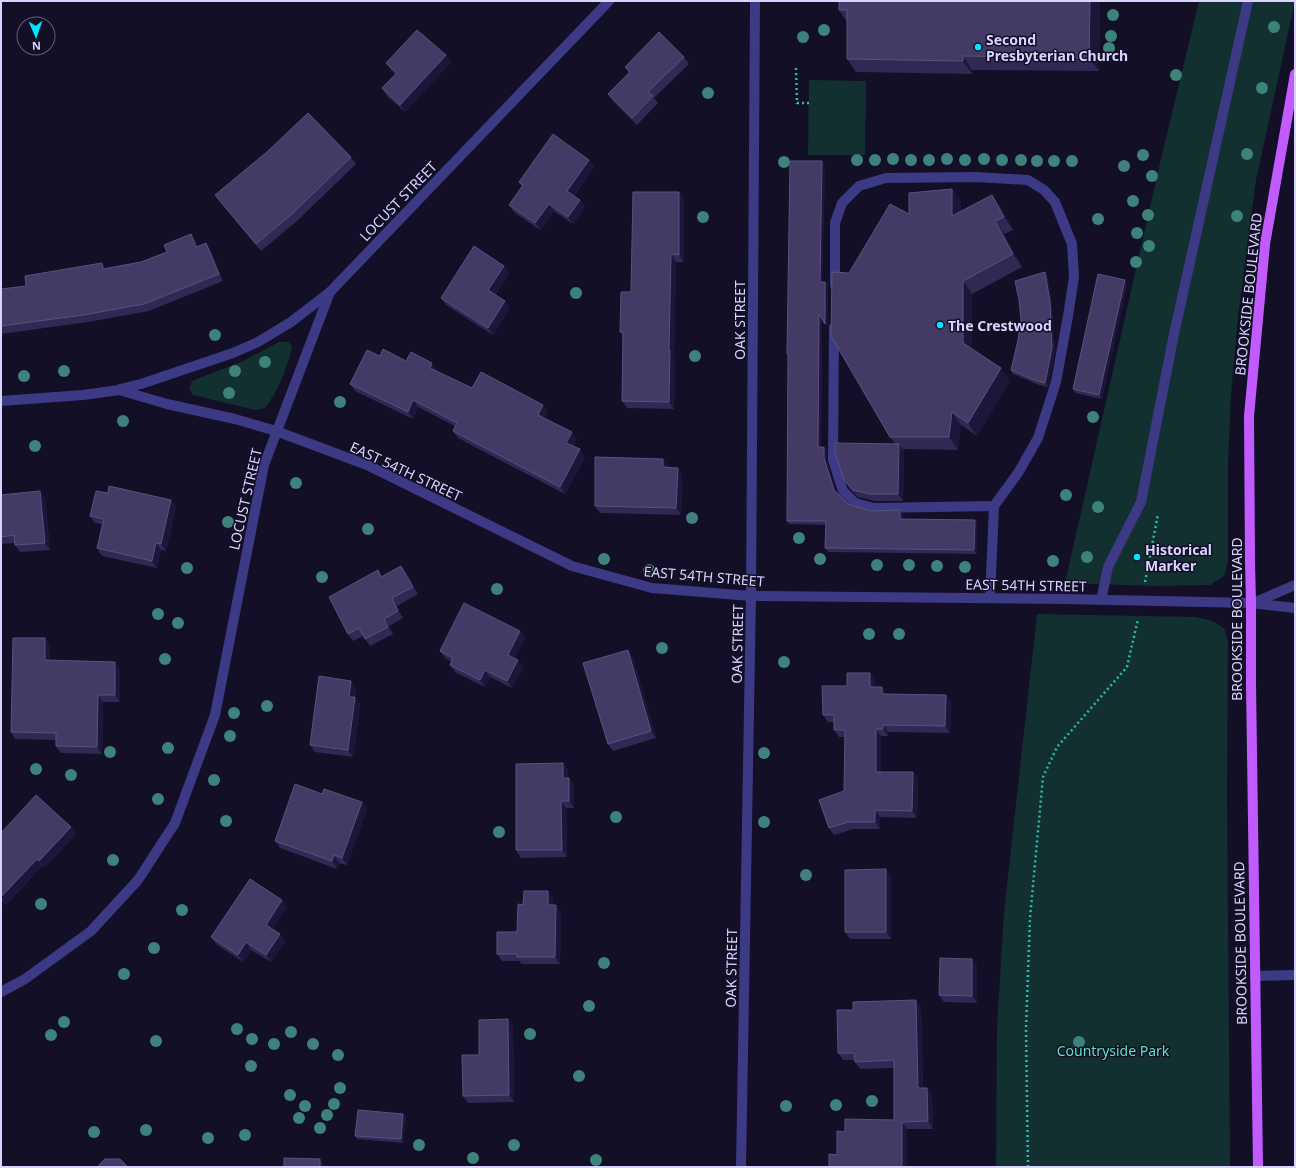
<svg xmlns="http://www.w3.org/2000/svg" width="1296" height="1168" viewBox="0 0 1296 1168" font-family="'Noto Sans',sans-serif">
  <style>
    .green { fill: #12302f }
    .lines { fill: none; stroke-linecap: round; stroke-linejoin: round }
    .path { stroke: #2fb8b0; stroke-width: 2.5; stroke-dasharray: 2 3; stroke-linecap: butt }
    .minor { stroke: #3d3a85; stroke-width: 10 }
    .major { stroke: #c25bff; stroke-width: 10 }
    .tree { fill: #3d827b }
    .wall { fill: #312854 }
    .shaded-wall { fill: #1d163a }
    .building { fill: #433a66; stroke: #5a527e }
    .poi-dot { fill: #00e5ff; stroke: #130f26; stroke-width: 1.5 }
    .labels { text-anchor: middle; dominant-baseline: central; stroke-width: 3; stroke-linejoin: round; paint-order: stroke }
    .poi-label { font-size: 14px; font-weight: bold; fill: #d9d4ff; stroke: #130f26; text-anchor: start }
    .street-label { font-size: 14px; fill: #d9d4ff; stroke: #130f26 }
    .park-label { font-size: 14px; fill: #5fe0c0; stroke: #130f26 }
  </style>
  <rect width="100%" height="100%" fill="#130f26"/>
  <!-- green -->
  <g class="green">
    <polygon points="1199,1 1295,1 1256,180 1238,316 1231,395 1228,463 1228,561 1224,576 1210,585 1152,586 1065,583 1160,163"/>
    <polygon points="809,80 866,81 865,155 808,155"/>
    <path d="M279,342H288L292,346C289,364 277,394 265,408L255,410L193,395L189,389L192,381L243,361Z"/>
    <polygon points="1037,614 1196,617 1212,621 1224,628 1228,641 1227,793 1230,1167 996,1167 997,1028 1004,913"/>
  </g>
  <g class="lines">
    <!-- path -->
    <g class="path">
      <polyline points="796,68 797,103 809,103"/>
      <polyline points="1145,582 1158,514"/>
      <polyline points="1028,1167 1026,1029 1030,918 1043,777 1057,747 1127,667 1138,619"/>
    </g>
    <!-- minor -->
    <g class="minor">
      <polyline points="835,285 835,223 842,203 859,186 886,178 976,177 1028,180 1044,190 1055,202 1072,244 1074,277 1068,316 1056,382 1038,438 1018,473 994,506 990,598"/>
      <polyline points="834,327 833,460 843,491 855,503 874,508 994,506"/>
      <polyline points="120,389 141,384 233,353 258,342 291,322 330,292"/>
      <polyline points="1,401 83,395 119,390 167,404 235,419 276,431 367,465 572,566 652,588 751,596 1065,599 1251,603 1295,608"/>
      <polyline points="1101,600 1108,567 1141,502 1174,334 1248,1"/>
      <polyline points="1253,603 1295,585"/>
      <polyline points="1255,976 1295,975"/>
      <polyline points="1,992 25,979 91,931 138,880 175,823 215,715 264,465 330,292 609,1"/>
      <polyline points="741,1167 751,596 755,1"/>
    </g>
    <!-- major -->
    <polyline class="major" points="1258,1167 1251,684 1251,603 1250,562 1249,416 1265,244 1295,74"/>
  </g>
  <!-- trees -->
  <g class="tree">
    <circle cx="1113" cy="15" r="6"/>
    <circle cx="1274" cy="27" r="6"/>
    <circle cx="824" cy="30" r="6"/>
    <circle cx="1111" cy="36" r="6"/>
    <circle cx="803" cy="37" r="6"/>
    <circle cx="1109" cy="48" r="6"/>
    <circle cx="1176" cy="75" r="6"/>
    <circle cx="1262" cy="88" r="6"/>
    <circle cx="708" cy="93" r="6"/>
    <circle cx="1247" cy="154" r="6"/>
    <circle cx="1143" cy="155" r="6"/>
    <circle cx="893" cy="159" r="6"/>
    <circle cx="947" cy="159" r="6"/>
    <circle cx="984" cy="159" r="6"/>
    <circle cx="857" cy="160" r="6"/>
    <circle cx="875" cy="160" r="6"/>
    <circle cx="911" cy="160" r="6"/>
    <circle cx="929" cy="160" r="6"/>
    <circle cx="965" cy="160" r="6"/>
    <circle cx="1002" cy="160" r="6"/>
    <circle cx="1021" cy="160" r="6"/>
    <circle cx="1037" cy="161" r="6"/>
    <circle cx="1054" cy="161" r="6"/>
    <circle cx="1072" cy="161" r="6"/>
    <circle cx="784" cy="162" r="6"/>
    <circle cx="1124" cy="166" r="6"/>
    <circle cx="1152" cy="176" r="6"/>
    <circle cx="1133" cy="201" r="6"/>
    <circle cx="1148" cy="215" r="6"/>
    <circle cx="1237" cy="216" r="6"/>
    <circle cx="703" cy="217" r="6"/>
    <circle cx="1098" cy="219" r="6"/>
    <circle cx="1137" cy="233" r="6"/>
    <circle cx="1149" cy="246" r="6"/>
    <circle cx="1136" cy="262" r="6"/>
    <circle cx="576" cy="293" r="6"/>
    <circle cx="215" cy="335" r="6"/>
    <circle cx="695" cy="356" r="6"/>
    <circle cx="265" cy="362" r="6"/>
    <circle cx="64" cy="371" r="6"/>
    <circle cx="235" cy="371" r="6"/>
    <circle cx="24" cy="376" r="6"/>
    <circle cx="229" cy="393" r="6"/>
    <circle cx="340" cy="402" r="6"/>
    <circle cx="1093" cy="417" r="6"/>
    <circle cx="123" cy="421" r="6"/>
    <circle cx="35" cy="446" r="6"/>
    <circle cx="296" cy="483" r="6"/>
    <circle cx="1066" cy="495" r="6"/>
    <circle cx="1098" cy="507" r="6"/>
    <circle cx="692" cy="518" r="6"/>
    <circle cx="228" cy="522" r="6"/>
    <circle cx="368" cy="529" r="6"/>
    <circle cx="799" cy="538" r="6"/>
    <circle cx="1087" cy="557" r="6"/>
    <circle cx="604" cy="559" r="6"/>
    <circle cx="820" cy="559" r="6"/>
    <circle cx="1053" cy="561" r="6"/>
    <circle cx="877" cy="565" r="6"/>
    <circle cx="909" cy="565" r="6"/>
    <circle cx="937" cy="566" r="6"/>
    <circle cx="965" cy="567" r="6"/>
    <circle cx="187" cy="568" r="6"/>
    <circle cx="649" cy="570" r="6"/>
    <circle cx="322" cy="577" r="6"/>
    <circle cx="497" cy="589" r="6"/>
    <circle cx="158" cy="614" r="6"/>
    <circle cx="178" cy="623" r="6"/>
    <circle cx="869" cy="634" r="6"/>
    <circle cx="899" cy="634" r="6"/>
    <circle cx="662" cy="648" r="6"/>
    <circle cx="165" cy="659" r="6"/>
    <circle cx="784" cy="662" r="6"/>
    <circle cx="267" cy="706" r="6"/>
    <circle cx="234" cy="713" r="6"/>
    <circle cx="230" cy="736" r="6"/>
    <circle cx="168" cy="748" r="6"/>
    <circle cx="110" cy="752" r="6"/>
    <circle cx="764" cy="753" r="6"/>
    <circle cx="36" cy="769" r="6"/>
    <circle cx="71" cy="775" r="6"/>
    <circle cx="214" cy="780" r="6"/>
    <circle cx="158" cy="799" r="6"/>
    <circle cx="616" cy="817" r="6"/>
    <circle cx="226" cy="821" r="6"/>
    <circle cx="764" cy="822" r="6"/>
    <circle cx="499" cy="832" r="6"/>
    <circle cx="113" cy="860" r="6"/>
    <circle cx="806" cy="875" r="6"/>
    <circle cx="41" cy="904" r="6"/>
    <circle cx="182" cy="910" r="6"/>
    <circle cx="154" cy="948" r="6"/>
    <circle cx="604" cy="963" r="6"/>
    <circle cx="124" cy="974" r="6"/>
    <circle cx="589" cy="1006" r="6"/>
    <circle cx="64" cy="1022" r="6"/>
    <circle cx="237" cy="1029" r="6"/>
    <circle cx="291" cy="1032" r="6"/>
    <circle cx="530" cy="1034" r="6"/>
    <circle cx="51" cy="1035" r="6"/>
    <circle cx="252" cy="1039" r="6"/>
    <circle cx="156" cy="1041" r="6"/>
    <circle cx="1079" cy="1042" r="6"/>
    <circle cx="274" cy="1044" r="6"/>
    <circle cx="313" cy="1044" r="6"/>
    <circle cx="338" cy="1055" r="6"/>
    <circle cx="251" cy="1066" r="6"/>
    <circle cx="579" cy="1076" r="6"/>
    <circle cx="340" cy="1088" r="6"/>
    <circle cx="290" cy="1095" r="6"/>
    <circle cx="872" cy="1101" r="6"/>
    <circle cx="334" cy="1104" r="6"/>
    <circle cx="836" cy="1105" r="6"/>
    <circle cx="305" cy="1106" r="6"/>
    <circle cx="786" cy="1106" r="6"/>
    <circle cx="327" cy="1115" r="6"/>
    <circle cx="299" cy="1118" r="6"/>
    <circle cx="320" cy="1128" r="6"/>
    <circle cx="146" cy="1130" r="6"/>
    <circle cx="94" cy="1132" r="6"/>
    <circle cx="245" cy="1135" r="6"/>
    <circle cx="208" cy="1138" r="6"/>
    <circle cx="419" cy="1145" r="6"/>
    <circle cx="514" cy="1145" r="6"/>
    <circle cx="473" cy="1158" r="6"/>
    <circle cx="596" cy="1160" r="6"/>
  </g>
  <!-- wall -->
  <g class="wall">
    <polygon points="839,1 1100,1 1099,71 972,70 972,74 856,72 847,59 847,22 839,10"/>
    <polygon points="446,55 451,62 405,112 387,96 382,88 395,74 391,70 386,63"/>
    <polygon points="684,57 689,64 654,98 658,103 637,125 613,101 608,94 629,73 625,67"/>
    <polygon points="351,157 356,164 297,221 261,251 220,202 215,195"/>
    <polygon points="589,160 594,167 574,196 580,200 585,207 573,224 554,211 540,230 514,212 509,205 522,187 519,182"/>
    <polygon points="825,165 822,282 825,282 828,285 828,327 822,318 821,447 824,447 827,450 827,462 836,492 848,504 871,511 903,514 903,519 975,520 977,523 977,554 828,552 825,548 826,525 789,524 787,521 788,356 787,354"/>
    <polygon points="952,189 961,202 961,212 992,195 1001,208 1013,230 1004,234 1022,267 972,294 972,349 1010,381 977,436 961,425 958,450 903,449 904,451 903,501 875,501 858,497 849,488 844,480 895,444 890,437 849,273 909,214"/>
    <polygon points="679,192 684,199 684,262 676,262 674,355 675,357 674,409 627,408 622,401 623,337 620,332 631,292"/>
    <polygon points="191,234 196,241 198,247 211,250 223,281 149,311 88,322 1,334 1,289 26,286 106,269 141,262 167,252"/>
    <polygon points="504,266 509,273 495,295 505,301 510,308 493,335 446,305 441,298"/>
    <polygon points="1045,272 1047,275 1052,306 1055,351 1048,387 1039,385 1013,374 1011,370"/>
    <polygon points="1127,284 1102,399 1075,393 1073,389"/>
    <polygon points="380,356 406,361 437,370 436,371 472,388 548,412 545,418 577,439 573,446 585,457 565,494 458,438 453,431 455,426 418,407 413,419 355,391 350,384"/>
    <polygon points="668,466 668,468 682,475 681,515 600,513 595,506"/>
    <polygon points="108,493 171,500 176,507 166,551 161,550 157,568 102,556 97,548 102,524 95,523 90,516"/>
    <polygon points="1,495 45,499 50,550 20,552 15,545 15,543 1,544"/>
    <polygon points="378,570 382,576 406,573 418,594 397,606 403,618 389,626 393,634 370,646 363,636 353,641 348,634"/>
    <polygon points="520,631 525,638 515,658 523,667 512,688 490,677 485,687 455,672 450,665 452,662 445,658 440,651"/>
    <polygon points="45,638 50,645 50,661 115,662 120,669 120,702 103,702 102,754 61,753 56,746 56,740 15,739 11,732"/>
    <polygon points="633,657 656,738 613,751 608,744"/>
    <polygon points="875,680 875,687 887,694 946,695 951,702 950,733 888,732 888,736 881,736 881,772 918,779 917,818 880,817 880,829 853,829 834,835 829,828 844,791 845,737 839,737 834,730 834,722 828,722 823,715 847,686"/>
    <polygon points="356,688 355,697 360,704 353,757 315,752 310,745"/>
    <polygon points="563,763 568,770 568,778 574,785 574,808 566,808 567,857 521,858 516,850"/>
    <polygon points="322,794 362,802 367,809 347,865 339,863 337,869 280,848 275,841"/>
    <polygon points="71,827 76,834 44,868 42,866 6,905 1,900 1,833"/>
    <polygon points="891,876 891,939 850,939 845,932"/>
    <polygon points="553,898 553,905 561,912 560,964 521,964 520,961 502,961 497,954 517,932 523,905"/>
    <polygon points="287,907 272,929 285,941 271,962 251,950 243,962 216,944 211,937"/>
    <polygon points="972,959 977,966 977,1003 944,1002 939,995"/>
    <polygon points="921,1007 923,1088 927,1088 932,1095 933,1129 907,1129 837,1155 845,1132 894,1120 894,1068 860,1069 855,1062 855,1060 843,1060 838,1053"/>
    <polygon points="513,1026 514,1102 468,1103 463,1096 479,1055"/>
    <polygon points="406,1117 403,1143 357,1139 355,1136"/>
  </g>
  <!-- shaded-wall -->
  <g class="shaded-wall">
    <polygon points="1090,1 1100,1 1099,71 1089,58"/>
    <polygon points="446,55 451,62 405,112 400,105"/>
    <polygon points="963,56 972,70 972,74 963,61"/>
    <polygon points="589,160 594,167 572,198 567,191"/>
    <polygon points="822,161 825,165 822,285 820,282"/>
    <polygon points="952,189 961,202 961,229 952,216"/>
    <polygon points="679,192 684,199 684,262 679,255"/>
    <polygon points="992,195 1001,208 1013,230 1004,217"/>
    <polygon points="580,200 585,207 573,224 568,217"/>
    <polygon points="549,204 554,211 540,230 535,223"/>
    <polygon points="995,221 1004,234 1022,267 1013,254"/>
    <polygon points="191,234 196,241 201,254 196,247"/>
    <polygon points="206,243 211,250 223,281 219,274"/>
    <polygon points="671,254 676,262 674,355 675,357 674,409 669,402 669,350"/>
    <polygon points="102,263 107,270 103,269"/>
    <polygon points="504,266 509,273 493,297 488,290"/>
    <polygon points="1045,272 1047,275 1052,306 1055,351 1048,387 1045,383"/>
    <polygon points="1125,280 1127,284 1102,399 1099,395"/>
    <polygon points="963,281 972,294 972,356 963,343"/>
    <polygon points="825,282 828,285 828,327 825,324"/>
    <polygon points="505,301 510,308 493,335 488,328"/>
    <polygon points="819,314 822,317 821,450 818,447"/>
    <polygon points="432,363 437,370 435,375 430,368"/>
    <polygon points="1001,368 1010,381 977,436 968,423"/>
    <polygon points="413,400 418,407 413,419 408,412"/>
    <polygon points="543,405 548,412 543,422 538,415"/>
    <polygon points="952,412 961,425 958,450 949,437"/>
    <polygon points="572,432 577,439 571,450 566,443"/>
    <polygon points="899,444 904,451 903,501 898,494"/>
    <polygon points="824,447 827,450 827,462 837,493 834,490 824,458"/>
    <polygon points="580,449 585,457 565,494 560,487"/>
    <polygon points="663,459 668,466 668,474 663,467"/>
    <polygon points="678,468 682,475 681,515 676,508"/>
    <polygon points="40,491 45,499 50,550 45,543"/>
    <polygon points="171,500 176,507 166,551 161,544"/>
    <polygon points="900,510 903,514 903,522 900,519"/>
    <polygon points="975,520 977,523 977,554 974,550"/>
    <polygon points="156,543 161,550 157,568 152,561"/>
    <polygon points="401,566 406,573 418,594 413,587"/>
    <polygon points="392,598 397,606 403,618 398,611"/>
    <polygon points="384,619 389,626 393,634 388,627"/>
    <polygon points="520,631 525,638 513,662 508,655"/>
    <polygon points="45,638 50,645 50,668 45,660"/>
    <polygon points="628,650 633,657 656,738 651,731"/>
    <polygon points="518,660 523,667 512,688 507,681"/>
    <polygon points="115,662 120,669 120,702 115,695"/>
    <polygon points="485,670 490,677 485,687 480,680"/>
    <polygon points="870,673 875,680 875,694 870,687"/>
    <polygon points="351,681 356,688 354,704 349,697"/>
    <polygon points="882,687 887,694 882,694"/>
    <polygon points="98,695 103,702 102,754 97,747"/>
    <polygon points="946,695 951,702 950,733 945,726"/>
    <polygon points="355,697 360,704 353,757 348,750"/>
    <polygon points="883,725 888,732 888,736 883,729"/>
    <polygon points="876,729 881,736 881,779 876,772"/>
    <polygon points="563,763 568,770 568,785 563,778"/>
    <polygon points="913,772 918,779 917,818 912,811"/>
    <polygon points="569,778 574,785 574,808 569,801"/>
    <polygon points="561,801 566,808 567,857 562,850"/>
    <polygon points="362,802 367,809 347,865 342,858"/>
    <polygon points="875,810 880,817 880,829 875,822"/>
    <polygon points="71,827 76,834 44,868 39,861"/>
    <polygon points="334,855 339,863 337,869 332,861"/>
    <polygon points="37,859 42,866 6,905 1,897"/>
    <polygon points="886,869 891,876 891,939 886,932"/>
    <polygon points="548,891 553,898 553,912 548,905"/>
    <polygon points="282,900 287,907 271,932 266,925"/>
    <polygon points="556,905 561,912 560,964 555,957"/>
    <polygon points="280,934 285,941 271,962 266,955"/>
    <polygon points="246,942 251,950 243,962 238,955"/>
    <polygon points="972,959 977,966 977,1003 972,996"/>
    <polygon points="916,1000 921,1007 923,1096 918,1088"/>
    <polygon points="508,1019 513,1026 514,1102 509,1095"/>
    <polygon points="927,1088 932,1095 933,1129 928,1121"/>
    <polygon points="403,1114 406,1117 403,1143 401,1139"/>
    <polygon points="902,1122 907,1129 907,1167 902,1167"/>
    <polygon points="320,1159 325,1166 325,1167 320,1167"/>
  </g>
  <!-- building -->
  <g class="building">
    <polygon points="839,1 1090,1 1089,58 963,56 963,61 847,59 847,10 839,10"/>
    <polygon points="417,30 446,55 400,105 382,88 397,73 386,63"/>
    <polygon points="659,32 684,57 648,92 653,96 632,118 608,94 630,72 625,67"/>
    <polygon points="308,113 351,157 292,214 256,244 215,195 268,151"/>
    <polygon points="553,134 589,160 567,191 580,200 568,217 549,204 535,223 509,205 523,185 519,182"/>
    <polygon points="790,161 822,161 820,282 825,282 825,324 819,314 818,447 824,447 824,458 834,490 848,504 871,511 900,510 900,519 975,520 974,550 825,548 826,521 787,521 788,354 787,354"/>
    <polygon points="952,189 952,216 992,195 1004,217 995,221 1013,254 963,281 963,343 1001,368 968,423 952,412 949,437 890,437 831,336 832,272 849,273 890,204 909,214 909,193"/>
    <polygon points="633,192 679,192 679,255 671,254 669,350 670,350 669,402 622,401 623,332 620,332 621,292 631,292"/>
    <polygon points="191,234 196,247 206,243 219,274 144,304 83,315 1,326 1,289 26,286 25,276 102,263 103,269 141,262 167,252 164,245"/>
    <polygon points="474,246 504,266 488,290 505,301 488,328 441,298"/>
    <polygon points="1045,272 1050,302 1052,348 1045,383 1037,381 1011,370 1018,340 1021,320 1019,300 1015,281"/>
    <polygon points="1098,274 1125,280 1099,395 1073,389"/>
    <polygon points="383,349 406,361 411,352 432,363 430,368 472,388 481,372 543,405 538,415 572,432 566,443 580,449 560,487 453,431 457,423 413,400 408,412 350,384 367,350 380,356"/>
    <polygon points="835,443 899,444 898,494 870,494 853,490 844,480 835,452"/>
    <polygon points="595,457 663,459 663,467 678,468 676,508 595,506"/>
    <polygon points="109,486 171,500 161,544 156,543 152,561 97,548 104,519 90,516 96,491 108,493"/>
    <polygon points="40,491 45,543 15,545 14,535 1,537 1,495"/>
    <polygon points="401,566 413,587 392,598 398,611 384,619 388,627 365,639 359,628 348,634 329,597 378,570 381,577"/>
    <polygon points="464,603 520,631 508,655 518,660 507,681 485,670 480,680 450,665 453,658 440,651"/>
    <polygon points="13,638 45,638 45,660 115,662 115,695 98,695 97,747 56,746 56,733 11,732"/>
    <polygon points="628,650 651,731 608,744 583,663"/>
    <polygon points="847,673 870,673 870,687 882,687 882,694 946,695 945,726 883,725 883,729 876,729 876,772 913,772 912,811 875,810 875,822 848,822 829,828 819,800 844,791 845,730 834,730 834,715 823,715 822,686 847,686"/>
    <polygon points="319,676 351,681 349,697 355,697 348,750 310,745"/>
    <polygon points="563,763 563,778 569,778 569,801 561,801 562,850 516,850 516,764"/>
    <polygon points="295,784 322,794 324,789 362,802 342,858 334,855 332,861 275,841"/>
    <polygon points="36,795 71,827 39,861 37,859 1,897 1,833"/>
    <polygon points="886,869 886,932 845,932 845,870"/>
    <polygon points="250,879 282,900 266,925 280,934 266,955 246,942 238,955 211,937"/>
    <polygon points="524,891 548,891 548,905 556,905 555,957 517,957 517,954 497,954 497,932 517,932 518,904 523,905"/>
    <polygon points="940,958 972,959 972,996 939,995"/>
    <polygon points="916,1000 918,1088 927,1088 928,1121 902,1122 902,1167 829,1167 829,1154 837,1155 837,1131 845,1132 845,1119 894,1120 894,1060 855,1062 854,1053 838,1053 837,1010 853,1010 853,1002"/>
    <polygon points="508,1019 509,1095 463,1096 462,1055 479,1055 479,1020"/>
    <polygon points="358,1110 403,1114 401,1139 355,1136"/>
    <polygon points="284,1158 320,1159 320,1167 284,1167"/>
    <polygon points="105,1159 120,1159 128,1167 99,1167 99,1165"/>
  </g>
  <!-- markers -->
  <g class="poi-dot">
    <circle cx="978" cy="47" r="4"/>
    <circle cx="940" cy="325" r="4"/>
    <circle cx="1137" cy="557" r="4"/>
  </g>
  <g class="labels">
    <!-- poi labels -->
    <g class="poi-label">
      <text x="986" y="39">Second<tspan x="986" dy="16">Presbyterian Church</tspan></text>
      <text x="948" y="325">The Crestwood</text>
      <text x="1145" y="549">Historical<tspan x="1145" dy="16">Marker</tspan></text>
    </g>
    <!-- street labels -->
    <g class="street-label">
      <text transform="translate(398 201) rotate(-46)">LOCUST STREET</text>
      <text transform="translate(1248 294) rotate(-84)">BROOKSIDE BOULEVARD</text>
      <text transform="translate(739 320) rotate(-90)">OAK STREET</text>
      <text transform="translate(406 471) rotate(25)">EAST 54TH STREET</text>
      <text transform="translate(245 499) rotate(-77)">LOCUST STREET</text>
      <text transform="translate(704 576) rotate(5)">EAST 54TH STREET</text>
      <text transform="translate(1026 585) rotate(1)">EAST 54TH STREET</text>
      <text transform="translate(1236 619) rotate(-90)">BROOKSIDE BOULEVARD</text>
      <text transform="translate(737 644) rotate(-89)">OAK STREET</text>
      <text transform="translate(1240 943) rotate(-91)">BROOKSIDE BOULEVARD</text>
      <text transform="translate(731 968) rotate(-89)">OAK STREET</text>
    </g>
    <!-- park labels -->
    <g class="park-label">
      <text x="1113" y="1050">Countryside Park</text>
    </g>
  </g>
  <!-- border -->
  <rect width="1296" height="1168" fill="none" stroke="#d9d4ff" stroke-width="4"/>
  <!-- north arrow -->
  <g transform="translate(36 36) rotate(178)"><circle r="19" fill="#130f26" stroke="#625e7d"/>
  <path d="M0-3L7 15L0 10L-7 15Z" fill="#00e5ff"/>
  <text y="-6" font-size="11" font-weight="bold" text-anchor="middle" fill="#d9d4ff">N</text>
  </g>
</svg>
